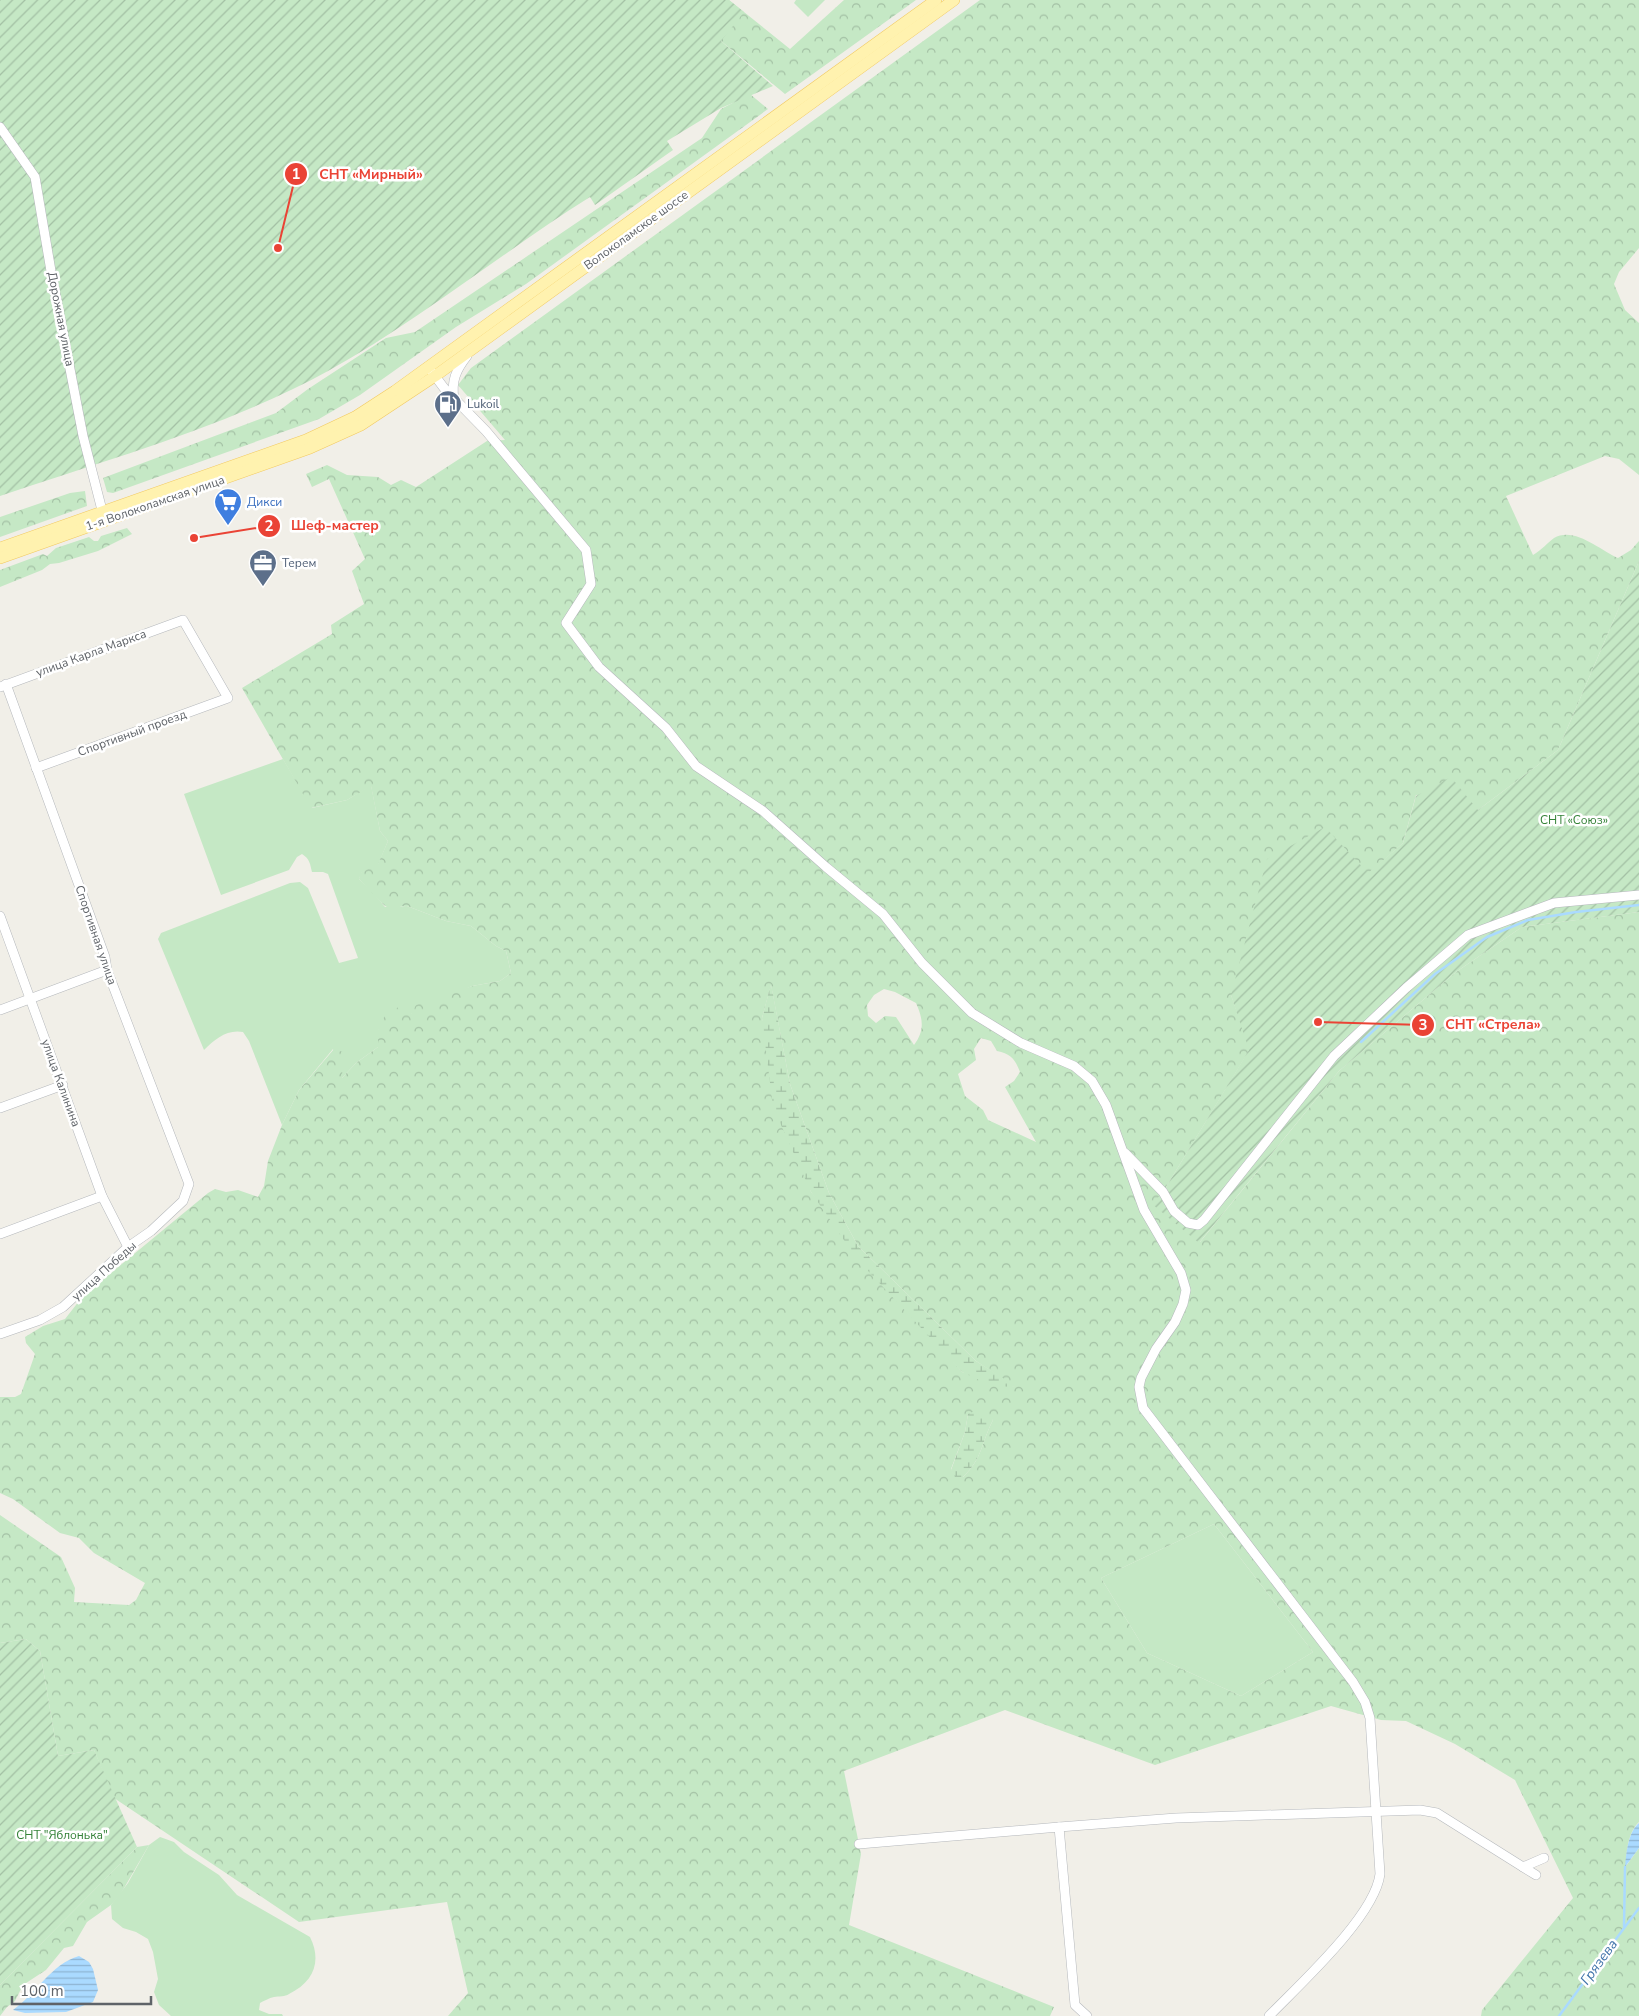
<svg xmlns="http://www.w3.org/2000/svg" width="1639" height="2016" viewBox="0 0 1639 2016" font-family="'Nunito Sans',sans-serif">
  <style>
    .grass { fill: #c5e8c5 }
    .forest { fill: url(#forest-crowns); fill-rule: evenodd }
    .wetland { fill: url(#wetland-marsh) }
    .garden { fill: url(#garden-furrows) }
    .water { fill: url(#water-rules) }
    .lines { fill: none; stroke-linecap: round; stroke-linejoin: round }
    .stream { stroke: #aadaff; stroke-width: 2.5 }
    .minor-casing { stroke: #b5b8bc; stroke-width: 10 }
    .major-casing { stroke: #f2c960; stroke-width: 12 }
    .minor { stroke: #fff; stroke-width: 9 }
    .major { stroke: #fff2af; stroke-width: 11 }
    .labels { text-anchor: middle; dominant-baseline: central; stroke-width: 5; stroke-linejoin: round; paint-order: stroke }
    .street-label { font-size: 12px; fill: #5f6368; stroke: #fff }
    .service-label { font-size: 12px; fill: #4e5e75; stroke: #fff; text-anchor: start }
    .shop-label { font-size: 12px; fill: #366cbe; stroke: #fff; text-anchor: start }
    .park-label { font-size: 12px; fill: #348238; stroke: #fff }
    .water-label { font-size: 14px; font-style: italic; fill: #4174aa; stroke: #fff }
    .leader { fill: none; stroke: #ea4335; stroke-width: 2 }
    .callout-dot { fill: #ea4335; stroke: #fff; stroke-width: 2 }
    .mark-label { font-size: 15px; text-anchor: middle; font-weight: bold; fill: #fff }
    .callout-label { font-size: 14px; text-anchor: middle; font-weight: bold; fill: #ea4335; stroke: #fff; stroke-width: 5; stroke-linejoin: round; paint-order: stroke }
  </style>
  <defs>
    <pattern id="forest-crowns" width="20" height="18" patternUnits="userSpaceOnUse" patternTransform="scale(1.25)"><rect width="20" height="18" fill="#c5e8c5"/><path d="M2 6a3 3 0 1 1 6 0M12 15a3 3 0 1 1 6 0" fill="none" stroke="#a3c0a4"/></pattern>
    <pattern id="wetland-marsh" width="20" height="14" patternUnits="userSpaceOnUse" patternTransform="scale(1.25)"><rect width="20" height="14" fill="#c5e8c5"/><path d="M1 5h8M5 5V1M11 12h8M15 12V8" fill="none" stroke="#a3c0a4"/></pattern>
    <pattern id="garden-furrows" width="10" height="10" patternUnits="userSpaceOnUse" patternTransform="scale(1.25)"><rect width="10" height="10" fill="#c5e8c5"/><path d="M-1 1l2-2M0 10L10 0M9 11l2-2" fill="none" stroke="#a3c0a4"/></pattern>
    <pattern id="water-rules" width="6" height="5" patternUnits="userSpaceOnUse" patternTransform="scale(1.25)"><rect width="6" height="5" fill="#aadaff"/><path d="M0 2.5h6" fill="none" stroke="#8eb4d2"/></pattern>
  </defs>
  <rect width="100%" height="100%" fill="#f1efe8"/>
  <!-- grass -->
  <g class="grass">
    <polygon points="796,0 825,0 808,17 794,3"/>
    <path d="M283,759L312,808L347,800L371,785L380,831L388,841L378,865L361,873L359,879L370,889L385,907L407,906L446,921L471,926L496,946L506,951L511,973L500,981L472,986L411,1014H404L378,1030V1047L356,1063L341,1079L333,1049L299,1090L282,1125L249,1041L243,1032C227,1029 215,1039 204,1050L158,939L161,933L290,883L300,882L308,888L339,963L358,958L328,874L323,872H312C310,864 310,859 302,854L297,857L289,870L221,895L184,794Z"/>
    <polygon points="1214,1524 1313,1652 1241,1696 1147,1653 1101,1578"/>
    <path d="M160,1837L174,1842L184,1852L219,1875L237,1895L310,1937C322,1961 314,1982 289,1994C285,1997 279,1996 274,1997C269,1998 264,2001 260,2003L259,2010L269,2014H282L283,2016H171L159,2005L154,1992L158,1979L153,1952L148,1939L136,1932L123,1928L112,1919L111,1905L128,1883L149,1845Z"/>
  </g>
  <!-- forest -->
  <g class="forest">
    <polygon points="729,0 790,49 844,0 916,0 785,94 721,41"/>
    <path d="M980,0H1639V248L1619,272L1614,284L1625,310L1639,323V475L1619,459L1605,456L1506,496L1533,555C1543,549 1547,543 1554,538C1574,526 1600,550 1618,558L1631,550L1639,541V561L1558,750L1478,810L1416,795L1403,843L1231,995L1250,1049L1163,1192L1200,1242L1339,1071L1456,972L1522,927L1639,912V1822C1628,1832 1626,1853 1626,1866L1639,1848V2016H1481L1482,2010L1573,1898L1515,1780L1455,1744L1406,1721L1381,1720L1331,1706L1155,1765L1005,1710L844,1771L861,1854L849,1925L1054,2007L1050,2016H448L468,1993L447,1902L299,1922L114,1798L94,1750L58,1756L40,1651L26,1639L0,1643V1515L61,1557L75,1588L74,1602L129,1605L136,1600L145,1583L94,1553L79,1538L60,1533L13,1499L0,1493V1397H15L21,1394L35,1354L26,1343L25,1337L43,1326L65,1319L83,1296L208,1193L215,1189L226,1192L238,1190L258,1197L264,1186L268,1161L282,1125L299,1090L334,1049L343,1052L342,1078L356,1063L378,1047V1030L386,1013L399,1007L404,1013L411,1014L416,1005L472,986L500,981L511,973L506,951L496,946L471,926L446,921L407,906H401L395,912C380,905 371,890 359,879L360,873L378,864L388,841L380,831L371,786L347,800L311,808L242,688L332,634L331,625L364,604L352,571L365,559L329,479L312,487L306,474L327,465L347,475L378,477L391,485L401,480L416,487L487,441L505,440L458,385L471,368ZM771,985L790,1084L829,1193L858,1246L976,1361L1015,1387L962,1372L811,1192L762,1018ZM884,989L895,992L916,1003C923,1019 925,1030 914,1045L896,1017L885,1016L876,1023L868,1016L867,1005L874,995ZM981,1038L991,1041L997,1051C1011,1054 1015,1059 1020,1072L1014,1081L1005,1087L1036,1142L988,1120L983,1110L965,1096L958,1074L976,1060L974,1049ZM968,1414L993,1420C981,1443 983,1458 963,1477L955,1476L951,1469L965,1432ZM1214,1524L1313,1652L1241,1696L1147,1653L1101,1578Z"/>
    <polygon points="750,94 768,109 526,284 456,327 360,395 319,419 113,493 107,492 103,478 276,413 308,389 386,338 415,332 702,138 721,109"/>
    <polygon points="85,491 87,506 0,537 0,517 70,493"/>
    <polygon points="127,528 132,534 98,551 59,563 50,564 42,570 0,587 0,570 43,554 47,556 56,548 89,537 94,541 98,541 101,536"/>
    <polygon points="149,1845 120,1895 111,1905 87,1922 73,1946 64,1948 46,1970 23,1985 15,2001 7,2007 0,2016 0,1985 137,1847"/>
  </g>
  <!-- wetland -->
  <g class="wetland">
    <polygon points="771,984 790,1084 829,1193 858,1246 976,1361 1017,1387 992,1386 962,1372 857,1259 811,1192 773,1107 762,1018"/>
    <path d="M979,1409L993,1420C981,1443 983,1458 963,1477H955L951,1470L965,1432L968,1414Z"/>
  </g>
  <!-- garden -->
  <g class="garden">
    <path d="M0,0H729L744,12L721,41L773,86L721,108L667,141L673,150L595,205L590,197C501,253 420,320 328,371C226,427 111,458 0,496Z"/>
    <polygon points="1639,561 1639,912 1522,927 1456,972 1339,1071 1199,1243 1152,1204 1163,1192 1249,1050 1231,995 1267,859 1325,827 1368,873 1403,843 1416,796 1451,777 1478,810 1558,750"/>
    <polygon points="26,1639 40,1651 58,1756 94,1750 137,1847 0,1985 0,1643"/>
  </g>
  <!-- water -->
  <g class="water">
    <path d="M1639,1823V1848L1625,1867C1626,1854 1628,1832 1639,1823Z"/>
    <path d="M79,1956L89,1962L93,1969L98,1990L93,2002L66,2012L25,2013L13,2010C36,1994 51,1964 79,1956Z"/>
  </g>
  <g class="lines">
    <!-- stream -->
    <g class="stream">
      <polyline points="1361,1042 1435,974 1487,937 1528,920 1576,912 1639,905"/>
      <polyline points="1624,1926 1625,1867"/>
      <polyline points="1559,2016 1639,1908"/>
    </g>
    <!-- minor casing -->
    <g class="minor-casing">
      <g id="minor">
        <polyline points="0,127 35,177 51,271 83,436 104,518"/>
        <path d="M432,372L444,388L486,431L586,550L591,584L566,623L599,667L666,728L696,766L763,811L826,867L883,914L922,963L972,1013L1021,1043L1074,1066L1092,1081L1106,1105L1144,1210L1181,1273L1186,1290L1183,1304L1175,1322L1156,1349L1141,1378L1139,1387L1143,1408L1353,1682L1365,1702L1370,1718L1380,1874C1375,1916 1299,1985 1269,2016"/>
        <path d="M454,399C451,381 456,370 467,356"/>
        <polyline points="0,687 183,620 228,698 36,768"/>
        <polyline points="0,916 102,1196 128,1247"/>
        <polyline points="0,1010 107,970"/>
        <polyline points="0,1108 63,1085"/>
        <polyline points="1125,1153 1163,1192 1174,1211 1188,1223 1198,1225 1204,1220 1334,1056 1406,988 1468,935 1554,903 1639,895"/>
        <polyline points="0,1234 102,1196"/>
        <polyline points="0,1334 40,1320 63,1307 128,1247 151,1231 183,1201 189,1184 107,970 105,957 6,684"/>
        <polyline points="1059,1827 1176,1818 1420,1810 1437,1813 1523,1867 1544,1858"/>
        <polyline points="859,1844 1059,1827 1075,2005 1087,2016"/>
        <polyline points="1523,1867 1536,1875"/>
      </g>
    </g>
    <!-- major casing -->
    <g class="major-casing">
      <g id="major">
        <polyline points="0,548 306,440 355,417 395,391 936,0"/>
        <polyline points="0,558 310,448 361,425 435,376 954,0"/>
      </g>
    </g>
    <!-- minor -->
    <use href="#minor" class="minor"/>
    <!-- major -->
    <use href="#major" class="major"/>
  </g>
  <!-- icons -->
  <defs>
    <g id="fuel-pin" transform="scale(1.4375)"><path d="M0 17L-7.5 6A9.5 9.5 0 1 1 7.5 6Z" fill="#5c6f8a" stroke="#fff"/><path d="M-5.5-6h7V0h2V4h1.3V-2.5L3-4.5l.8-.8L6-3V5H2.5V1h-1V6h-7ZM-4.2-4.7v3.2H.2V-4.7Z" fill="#fff"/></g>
    <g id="supermarket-pin" transform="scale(1.4375)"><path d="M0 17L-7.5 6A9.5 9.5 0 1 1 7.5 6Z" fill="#3f7fe0" stroke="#fff"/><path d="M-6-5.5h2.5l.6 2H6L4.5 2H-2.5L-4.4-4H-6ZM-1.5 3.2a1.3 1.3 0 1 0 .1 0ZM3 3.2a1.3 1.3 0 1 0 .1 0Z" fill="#fff"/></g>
    <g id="office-pin" transform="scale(1.4375)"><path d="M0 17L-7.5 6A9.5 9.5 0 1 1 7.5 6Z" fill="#5c6f8a" stroke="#fff"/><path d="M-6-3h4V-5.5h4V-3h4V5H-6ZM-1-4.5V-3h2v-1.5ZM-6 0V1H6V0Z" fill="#fff"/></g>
  </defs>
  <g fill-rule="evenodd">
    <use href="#fuel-pin" x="448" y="404"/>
    <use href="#supermarket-pin" x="228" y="502"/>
    <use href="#office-pin" x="263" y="563"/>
  </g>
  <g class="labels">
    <!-- street labels -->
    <g class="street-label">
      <text transform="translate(636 230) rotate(-36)">Волоколамское шоссе</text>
      <text transform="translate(61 319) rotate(79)">Дорожная улица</text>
      <text transform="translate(155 503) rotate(-19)">1-я Волоколамская улица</text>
      <text transform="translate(91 653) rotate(-20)">улица Карла Маркса</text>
      <text transform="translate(132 733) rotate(-20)">Спортивный проезд</text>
      <text transform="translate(96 935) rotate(71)">Спортивная улица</text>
      <text transform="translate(61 1083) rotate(70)">улица Калинина</text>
      <text transform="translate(104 1271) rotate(-42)">улица Победы</text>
    </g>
    <!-- service labels -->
    <g class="service-label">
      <text x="467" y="404">Lukoil</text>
      <text x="282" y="563">Терем</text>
    </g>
    <!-- shop labels -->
    <g class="shop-label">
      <text x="247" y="502">Дикси</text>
    </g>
    <!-- park labels -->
    <g class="park-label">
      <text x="1574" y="820">СНТ «Союз»</text>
      <text x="62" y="1835">СНТ "Яблонька"</text>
    </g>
    <!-- water labels -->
    <g class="water-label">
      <text transform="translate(1599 1962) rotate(-54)">Грязева</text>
    </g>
  </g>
  <!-- callouts -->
  <path class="leader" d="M278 248L296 174M194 538L269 526M1318 1022L1423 1025"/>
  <g class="callout-dot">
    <circle cx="278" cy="248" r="5"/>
    <circle cx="194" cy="538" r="5"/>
    <circle cx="1318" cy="1022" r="5"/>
    <circle cx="296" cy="174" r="12"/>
    <circle cx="269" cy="526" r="12"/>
    <circle cx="1423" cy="1025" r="12"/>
  </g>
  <g class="mark-label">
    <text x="296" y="179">1</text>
    <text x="269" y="531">2</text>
    <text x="1423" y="1030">3</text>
  </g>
  <g class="callout-label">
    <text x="371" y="179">СНТ «Мирный»</text>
    <text x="335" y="530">Шеф-мастер</text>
    <text x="1493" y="1029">СНТ «Стрела»</text>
  </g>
  <!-- scale -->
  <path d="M12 1996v8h139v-8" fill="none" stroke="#5f6368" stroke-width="2.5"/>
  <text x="20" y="1996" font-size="15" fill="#5f6368" stroke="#ffffff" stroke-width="4" paint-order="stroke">100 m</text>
</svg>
